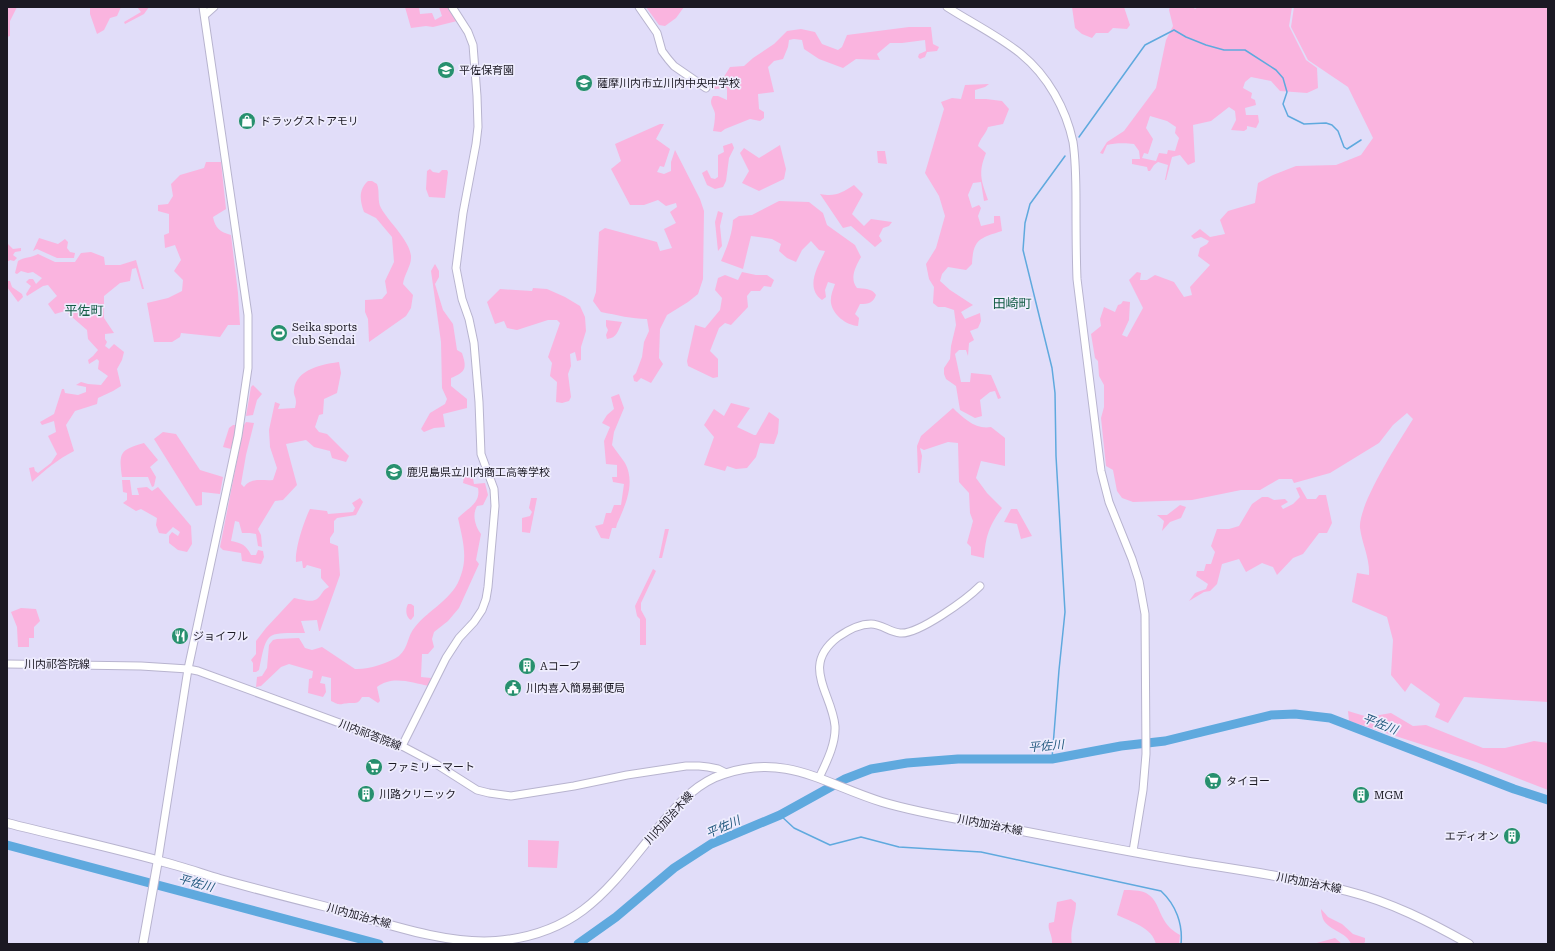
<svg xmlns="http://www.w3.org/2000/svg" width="1555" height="951" viewBox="0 0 1555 951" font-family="'Roboto Serif','Noto Sans JP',serif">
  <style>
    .green { fill: #fab4df; fill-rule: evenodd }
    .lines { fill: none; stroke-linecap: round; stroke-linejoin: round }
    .stream { stroke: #5fa9de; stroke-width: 1.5 }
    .river { stroke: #5fa9de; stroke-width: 9 }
    .secondary-casing { stroke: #b8b4cf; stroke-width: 9 }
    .primary-casing { stroke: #b8b4cf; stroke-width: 10 }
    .secondary { stroke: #fff; stroke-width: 7 }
    .primary { stroke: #fff; stroke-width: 8 }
    .labels { text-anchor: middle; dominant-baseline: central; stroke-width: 3.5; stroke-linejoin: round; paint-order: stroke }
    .poi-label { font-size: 11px; fill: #1b1923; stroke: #eeecfd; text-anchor: start }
    .street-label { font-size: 11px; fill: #1b1923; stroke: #eeecfd }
    .water-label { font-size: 12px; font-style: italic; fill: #23597e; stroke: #eeecfd }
    .quarter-label { font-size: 13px; fill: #135c45; stroke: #eeecfd }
  </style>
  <rect width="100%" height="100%" fill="#e1ddf9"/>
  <!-- green -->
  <g class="green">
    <polygon points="7,7 17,7 10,21 10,36 7,37"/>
    <polygon points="90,7 121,7 117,16 110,18 104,30 97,34 90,14"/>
    <polygon points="137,7 149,7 144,14 125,24 124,22 141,12"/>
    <polygon points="405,7 419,7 420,14 432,13 435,20 442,16 439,7 450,7 450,10 457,21 433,27 426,26 411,28"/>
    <polygon points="646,7 684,7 676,18 665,26 659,25"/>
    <polygon points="1072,7 1124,7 1130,25 1127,29 1113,28 1108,33 1096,33 1092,38 1082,34 1075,28"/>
    <path d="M1170,7H1193L1195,9L1198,7H1292L1289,26L1306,60L1317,68L1318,88L1307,93L1280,91L1271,81L1251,77L1245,82L1243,88L1252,93L1251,98L1255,100L1256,105L1245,108L1246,115H1258L1259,122L1256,128L1247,126V129L1244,131L1231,130L1236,120L1235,111L1229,107L1211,121L1193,125L1195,162L1188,165L1180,155L1172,157L1166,180H1165L1168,165L1158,162L1154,165L1150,171H1148L1147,167L1132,164V159H1140L1139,151L1134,144C1126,143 1114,143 1107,145L1103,154L1100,153L1107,142L1124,131L1156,88L1166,40L1173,26L1169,10ZM1150,116L1167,121L1176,127L1175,133L1179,138L1175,151L1168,150L1167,154L1159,153L1156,161L1142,158L1144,153L1148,154L1153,139L1146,128Z"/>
    <path d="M1294,7H1548V702L1464,697L1448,723L1435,717L1440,704L1411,683L1405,692L1391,675L1393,640L1387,617L1352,602L1357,573L1369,575C1370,558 1362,544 1360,528C1358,504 1400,440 1413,419L1407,413L1393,425L1379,443L1330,473L1294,483L1292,479H1279L1260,490H1241L1192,500L1133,502L1122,498L1117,491L1113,470L1106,466L1101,418L1104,407V385L1099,376L1098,361L1095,358L1091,334L1101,326L1100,319L1104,307L1115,312L1118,305L1121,304L1123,301L1130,302L1129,320L1122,335L1127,337L1143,308L1129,280L1137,272L1141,273L1140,280H1147L1155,275L1174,282L1184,297L1192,295L1190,287L1210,265L1198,256L1200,248L1207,244L1209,241L1201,237L1194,239L1191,236L1200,229L1210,237L1225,234L1220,220L1228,211L1255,203L1258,183L1273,175L1296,166L1336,165L1361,155L1373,138L1348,87L1308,60L1291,27Z"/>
    <path d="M909,27H931L933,44L939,47L937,51L927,52L925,57L920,59L918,57L919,54L926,51L925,40L902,43H890L877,54L880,60L856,59L843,68L819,59L804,49L802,40L794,39L789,40L788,47L783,59L774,61L768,67L774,92L758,94L759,109L764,112V118L760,121L750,119L725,129L721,132L713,131C714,126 715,120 715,114C714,107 708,104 713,96H718L727,100V88L714,89L713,83L722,80L730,67L744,66L753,58L774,44L787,31L801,29L815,32L822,44L838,50L842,47L847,35Z"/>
    <path d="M989,84L985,87L975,90V99H986L1002,101L1009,109L1003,124L988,127C986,134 980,138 978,146L986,153C978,173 981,180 988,200L984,201L981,182L973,183L968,195L972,208L979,205L981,208L978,216L981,226L994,223V216H1000L1002,231C980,238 973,239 972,264L966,270L948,267L942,274L940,281L950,290L973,305L961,312L965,319L980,313L981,321L978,328L970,331L974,340L969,343L968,356L966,350H959L955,354L961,382H970L971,373L991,375L1001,398L998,399L995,391L990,392L980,400L982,416L975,418L960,410L956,386L946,379L944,374V368L950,359L951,346L956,325L954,310L945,307H938L933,303L934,287L929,279L926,264L936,248L945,216L939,196L925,173L944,109L941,102L952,98L961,99L965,85Z"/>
    <path d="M660,124H664L656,139L670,149L664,167L660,166L657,172L664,174L671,171V162L675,150L700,199L704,211L703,279L698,294L688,302L667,315L660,329L659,358L663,364L651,383L641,378L637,382L634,381L633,376L636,373L642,357L644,342L649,331L647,319C632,319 617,315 601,312L593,301L596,292L599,232L605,228L657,242L660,251L672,248L664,229L676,223L670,212L677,207L676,203L666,206L658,200L644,205H630L611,169L621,161L615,144Z"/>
    <polygon points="732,143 734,148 729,158 726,181 723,187 715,189 707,185 702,173 707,170 711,178 715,179 718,177 718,155 724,152 723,146"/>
    <polygon points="780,145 786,169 784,179 759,191 742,183 749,171 740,153 744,148 759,158"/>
    <polygon points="877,151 885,151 887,164 878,163"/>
    <path d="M206,162H221L226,209L213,217C215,228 220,232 231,235L238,293L240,325H228L220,337L181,333L180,337L172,342H154L147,303L168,298L182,291L183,280L174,271L181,260L175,245L165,248L164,235L169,233V214L158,211V205L168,204L173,196L171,184L180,175L204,168Z"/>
    <polygon points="430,169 433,172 439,173 442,170 447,170 448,172 445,198 429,197 426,189 427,171"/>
    <path d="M368,181H372L377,184C380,191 377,201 381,208C388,221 412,243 411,258C411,266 404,275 403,284L413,295L411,308L406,316L369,342L368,319L365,312V300L382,299L387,293L385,281L394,262L392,237L376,218L364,212C360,201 358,190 368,181Z"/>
    <path d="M854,185L863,194L852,214L864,226L871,219L892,222L889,226L883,228L879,236L882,241L875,247L851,226L843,228L820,194C836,197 841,193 854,185Z"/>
    <path d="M779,201L809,202L823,213L827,225L855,245L861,257C856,266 849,278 857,288C864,289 872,288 876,295C873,303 869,304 860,304L855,314L859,318L858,326C846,325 833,315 831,303C830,296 833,290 835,284L828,282L825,290L826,297L822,300C804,287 819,265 825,251L819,250L811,241L802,250L796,262L787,258L779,251L781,244L772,239L751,236L743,269L721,261C727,247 732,235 733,220L739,216L752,215Z"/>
    <polygon points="718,211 723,213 720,226 722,246 718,251 715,222"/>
    <polygon points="39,238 58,244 65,239 68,242 67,248 70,252 75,253 74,258 57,258 37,249 33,251"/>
    <polygon points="7,243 13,249 21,248 21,251 15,252 13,255 17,258 14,261 10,260 9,261 7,261"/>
    <path d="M91,252L104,257L105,265H120L136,260L144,289H142L136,268L132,269L130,281L120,283L104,296V318L114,333L105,334V339L107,342L105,346L109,349L114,344L124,352L122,360L117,369L121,386L113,391L98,398L97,404L75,411L66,425L74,451C58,459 45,470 32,482L29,468L34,467L35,471L38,473L51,463L57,454L48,436L56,432L54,421L42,425L40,422L54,414L62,389H64L65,393L78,395L86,392V387L76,385L81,382L88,384L101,385L108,376L98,369L99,361L97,359L89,364L88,360L93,356L98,350L88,339L87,330L65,311L55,314L48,304L57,296L48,285L43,286L27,296L26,294L31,286L26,282L29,279H33L36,284L42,278L33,272L28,273L21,271L17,274L15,273L18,261C24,257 31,258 38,254L55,262H75L81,253Z"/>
    <path d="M435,264L439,271V277L435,284L443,310L453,324L457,350L462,353C467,368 466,372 451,378V386L467,399V408L443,414L445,427L434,428L424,432L421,429L430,413L445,404L447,399L442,388L441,342L431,271Z"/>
    <polygon points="742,272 756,275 767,275 774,280 771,287 764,286 760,291 751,291 747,296 748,307 731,325 725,323 719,328 710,351 718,359 718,377 713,378 688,366 687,361 695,325 705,328 720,310 722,298 715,290 718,278 725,275 738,280"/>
    <polygon points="7,281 10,281 12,287 22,294 23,297 18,302 7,287"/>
    <polygon points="533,288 547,289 565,297 580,306 585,317 586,331 581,347 581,360 577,361 575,352 570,354 571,366 568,374 571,397 569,401 562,403 556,402 557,382 550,376 552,363 548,357 560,323 557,320 548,320 517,330 507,328 504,321 495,324 487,302 500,289 532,291"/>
    <path d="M606,320L622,322C618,331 617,338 607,339L606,335L608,330L606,326Z"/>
    <path d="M339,362L341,373L337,393L324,399L323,414L319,415L315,427L319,432L327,434L349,456L346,462L332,458L330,451L314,447L306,440L286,444L297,485L283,500L275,501L258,529L261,535L262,547L258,546L256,534L250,533H242L239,522L235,521L231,541C242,543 246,545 251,555H256L258,550L263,551L264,557L261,564L242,561L241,553L223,550L220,547L244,425L246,422L254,423L246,455L241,484L244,487C251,477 262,481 273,480L277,468L270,447L269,430L275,402L280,404L278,409L295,408C298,397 293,397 294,390C296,369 323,364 339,362Z"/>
    <polygon points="253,385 262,394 257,400 253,415 246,416 251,387"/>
    <path d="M619,394L624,408L614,432L612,445C616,451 621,457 625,463C636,483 625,506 617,524L616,528H612L609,539L601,538L595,526L603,524L606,513H611L614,505H621L624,484L613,482L612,477H617V465L606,464L604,441L610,427L602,423L607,415L614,409L611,397Z"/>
    <polygon points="731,403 750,408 737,427 754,435 756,435 769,412 779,419 778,433 774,444 760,443 756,457 747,468 736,469 727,466 725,471 704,465 714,437 704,425 714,409 724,416"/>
    <path d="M953,408C963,418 976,430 991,427L1005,438V466L981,461L976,478L987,493L1002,508C989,526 986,535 984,558L971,555V547L967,543L973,521L970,513L969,493L959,482L958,443L948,442L924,450L920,448L922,456L920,473H918L917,446L921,436Z"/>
    <polygon points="233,425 238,425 231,449 223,447 229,428"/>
    <polygon points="163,432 176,434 200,470 223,477 220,494 202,492 202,505 196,506 154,439"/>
    <path d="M144,443L158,460L150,467L156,477L154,486L152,487L148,477H122C119,453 119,450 144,443Z"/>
    <path d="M472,473L474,484L485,483L488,495L483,505L477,506C472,515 475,526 481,534L476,560L479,564L459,608L448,621L434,632L432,639L434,647L428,654H422L421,677L431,678L429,686C412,683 393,675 377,687L380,701L378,703L369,697H362C358,704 357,703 349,703C339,704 341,706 331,701V678L322,676L320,683L325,684L326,692L323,697L308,693L309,679L312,678L313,671L289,664L281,667L261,686L256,687L257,677L262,676L267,668L269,645L273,640L277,639L299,638L305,648L312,650L322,647L355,669C367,670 389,663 399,656C409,647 407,636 415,627C429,609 454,599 461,575C468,556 462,537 458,518C468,508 481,503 478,488L463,483L464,477Z"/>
    <polygon points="122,480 130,480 132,495 139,495 137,488 147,487 152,491 158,487 191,526 192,544 187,552 178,550 169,543 169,536 172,532 178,536 180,532 173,527 166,534 159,533 156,525 157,518 141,509 136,511 123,503 127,500 127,493 123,492"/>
    <polygon points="1300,487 1307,499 1316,499 1319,495 1326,495 1332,523 1327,533 1319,533 1303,554 1293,558 1277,575 1273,567 1262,563 1246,572 1239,559 1222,564 1217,584 1210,591 1204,592 1189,601 1195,593 1206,589 1208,584 1196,576 1197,571 1204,571 1206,564 1211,564 1215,552 1211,546 1217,529 1229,529 1239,526 1252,504 1262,497 1268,497 1274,500 1285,499 1288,502 1281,506 1283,509 1293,504 1300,497 1296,488"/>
    <path d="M360,498L363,502L356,515L337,518L334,521V532L330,538V543L338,546L340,575L320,631H319L317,620L301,621L305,633C266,633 267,630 259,670L256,672H253V663L251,660L256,654V641L266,628L294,598C300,599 312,603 317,599C323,594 322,590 329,587L321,578V569L307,565L305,568H303L302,561L296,562C295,548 304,521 310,509L327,511L328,514L353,512L355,508L352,503Z"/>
    <polygon points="531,498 537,498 530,533 522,532 522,518 530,516 532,512 529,508"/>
    <polygon points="1180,505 1186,507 1181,518 1170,522 1162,531 1164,521 1157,515 1167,515"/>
    <polygon points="1011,509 1017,509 1032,536 1021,539 1017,524 1004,522"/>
    <polygon points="665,529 669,529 662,558 659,558"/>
    <polygon points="653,569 656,571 641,603 641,610 646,619 646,645 640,645 640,619 637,616 635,606"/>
    <path d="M408,604H411L414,606V616L411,620C406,618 405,609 408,604Z"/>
    <polygon points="21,608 36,609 40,621 34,627 34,638 29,638 29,647 18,647 17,627 11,612"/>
    <polygon points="1348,711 1368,717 1391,713 1413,726 1426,725 1483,748 1505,748 1534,741 1548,743 1548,790 1476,762 1349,721"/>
    <polygon points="528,840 559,841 557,868 528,867"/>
    <path d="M1124,890C1131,890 1140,890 1146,893C1157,899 1158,910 1164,920C1168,927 1173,931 1180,935L1179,944H1156C1152,927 1131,922 1117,915Z"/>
    <path d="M1071,899L1076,903C1076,917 1069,930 1072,944H1052C1053,935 1047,930 1049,923L1054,922L1057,902Z"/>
    <path d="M1321,909L1328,917L1342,924L1353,934L1365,938V942L1363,944H1351C1347,932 1329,931 1323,919C1322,916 1321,912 1321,909Z"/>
    <polygon points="1335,938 1342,944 1313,944"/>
  </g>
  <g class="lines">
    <!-- stream -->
    <g class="stream">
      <polyline points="1079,137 1145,45 1174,30 1186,37 1206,45 1224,50 1245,50 1276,70 1283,78 1287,92 1283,104 1288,116 1304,124 1326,123 1332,125 1338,131 1344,147 1347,149 1361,140"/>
      <polyline points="1052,759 1059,670 1065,612 1056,456 1055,393 1052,368 1023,250 1025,223 1030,204 1065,156"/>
      <path d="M780,815L794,828L830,845L861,837L899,847L981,852L1161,891C1176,905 1183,924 1181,944"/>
    </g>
    <!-- river -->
    <g class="river">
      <polyline points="7,845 379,944"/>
      <polyline points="578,944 616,917 674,868 711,844 780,815 845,779 871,769 907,763 958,759 1052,759 1121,746 1165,741 1271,715 1295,714 1330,718 1514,789 1548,800"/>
    </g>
    <!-- secondary casing -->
    <g class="secondary-casing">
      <g id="secondary">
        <polyline points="639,7 657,33 662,51 668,59 674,66 706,88"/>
        <path d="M947,7C972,23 999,36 1021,54C1048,76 1066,109 1073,142C1076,162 1076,183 1076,203C1076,228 1076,253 1077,279L1101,471L1109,502L1132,559L1139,581L1145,614L1146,754L1143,790L1133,851"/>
        <polyline points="205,15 214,7"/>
        <polyline points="7,664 141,666 188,669 198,671 402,746 436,764 477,790 489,793 511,796 574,786 627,775 686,766 699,766 708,767 718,769 726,773"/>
        <polyline points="402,746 446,658 459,638 474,622 482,610 486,599 488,587 495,506 494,489 481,454 479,402 474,343 469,319 462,299 456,268 463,213 476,144 478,127 477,96 473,45 468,32 452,7"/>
        <path d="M819,778C826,763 836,744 835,726C832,693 800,666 838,637C848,630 859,624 871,624C881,624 890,632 900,633C918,635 967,599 980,586"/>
        <polyline points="158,860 188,669 238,436 248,368 248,315 203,7"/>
      </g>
    </g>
    <!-- primary casing -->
    <g class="primary-casing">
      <g id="primary">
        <path d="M7,823C58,836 109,847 160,861C180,866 200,873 220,879C256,889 291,898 327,907C379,921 443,945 496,941C584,934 612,883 663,822C680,802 698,782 724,774C787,753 824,784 882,802C922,814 965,820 1006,828C1065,839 1124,851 1184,861C1238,870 1293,877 1347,891C1391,902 1430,922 1469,944"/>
        <polyline points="143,944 158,860"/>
      </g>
    </g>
    <!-- secondary -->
    <use href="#secondary" class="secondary"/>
    <!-- primary -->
    <use href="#primary" class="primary"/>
  </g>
  <!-- icons -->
  <defs>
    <g id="school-disc" transform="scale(0.9)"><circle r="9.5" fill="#27906e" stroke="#eeecfd"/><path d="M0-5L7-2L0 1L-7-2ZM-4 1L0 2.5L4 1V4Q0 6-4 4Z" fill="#fff"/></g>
    <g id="shop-disc" transform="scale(0.9)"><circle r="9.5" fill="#27906e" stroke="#eeecfd"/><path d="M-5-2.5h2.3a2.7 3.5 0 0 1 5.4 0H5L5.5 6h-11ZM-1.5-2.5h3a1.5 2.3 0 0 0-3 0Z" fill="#fff"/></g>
    <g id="stadium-disc" transform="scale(0.9)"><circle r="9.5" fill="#27906e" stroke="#eeecfd"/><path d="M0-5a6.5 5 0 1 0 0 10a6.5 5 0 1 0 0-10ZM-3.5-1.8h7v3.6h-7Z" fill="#fff"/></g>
    <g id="restaurant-disc" transform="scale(0.9)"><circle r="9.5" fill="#27906e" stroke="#eeecfd"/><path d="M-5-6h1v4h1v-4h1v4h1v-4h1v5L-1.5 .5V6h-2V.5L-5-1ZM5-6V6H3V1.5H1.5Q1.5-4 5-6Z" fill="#fff"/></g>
    <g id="building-disc" transform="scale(0.9)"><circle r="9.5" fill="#27906e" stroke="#eeecfd"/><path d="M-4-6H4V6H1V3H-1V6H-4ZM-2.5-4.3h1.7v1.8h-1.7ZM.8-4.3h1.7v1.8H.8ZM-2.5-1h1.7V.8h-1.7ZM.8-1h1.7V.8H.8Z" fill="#fff"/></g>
    <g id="civic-disc" transform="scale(0.9)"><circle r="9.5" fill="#27906e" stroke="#eeecfd"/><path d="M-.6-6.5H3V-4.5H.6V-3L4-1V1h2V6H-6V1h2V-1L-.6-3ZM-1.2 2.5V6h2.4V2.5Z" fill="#fff"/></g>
    <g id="supermarket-disc" transform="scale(0.9)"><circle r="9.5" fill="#27906e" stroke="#eeecfd"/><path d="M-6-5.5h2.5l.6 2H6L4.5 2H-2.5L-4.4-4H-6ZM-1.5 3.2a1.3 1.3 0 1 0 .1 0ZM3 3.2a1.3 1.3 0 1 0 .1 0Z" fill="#fff"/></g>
  </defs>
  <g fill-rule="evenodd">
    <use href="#school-disc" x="446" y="70"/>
    <use href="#school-disc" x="584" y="83"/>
    <use href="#shop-disc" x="247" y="121"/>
    <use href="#stadium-disc" x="279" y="333"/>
    <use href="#school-disc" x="394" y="472"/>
    <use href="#restaurant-disc" x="180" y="636"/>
    <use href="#building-disc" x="527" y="666"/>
    <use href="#civic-disc" x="513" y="688"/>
    <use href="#supermarket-disc" x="374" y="767"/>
    <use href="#supermarket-disc" x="1213" y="781"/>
    <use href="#building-disc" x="366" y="794"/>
    <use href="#building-disc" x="1361" y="795"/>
    <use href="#building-disc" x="1512" y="836"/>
  </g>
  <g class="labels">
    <!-- poi labels -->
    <g class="poi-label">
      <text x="459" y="70">平佐保育園</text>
      <text x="597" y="83">薩摩川内市立川内中央中学校</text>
      <text x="260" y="121">ドラッグストアモリ</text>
      <text x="292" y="327">Seika sports<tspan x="292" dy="13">club Sendai</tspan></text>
      <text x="407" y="472">鹿児島県立川内商工高等学校</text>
      <text x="193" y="636">ジョイフル</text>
      <text x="540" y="666">Aコープ</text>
      <text x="526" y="688">川内喜入簡易郵便局</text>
      <text x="387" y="767">ファミリーマート</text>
      <text x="1226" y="781">タイヨー</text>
      <text x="379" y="794">川路クリニック</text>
      <text x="1374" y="795">MGM</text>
      <text x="1499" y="836" text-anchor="end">エディオン</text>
    </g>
    <!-- street labels -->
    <g class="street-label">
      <text x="57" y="664">川内祁答院線</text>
      <text transform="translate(370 735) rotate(21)">川内祁答院線</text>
      <text transform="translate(669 818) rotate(-48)">川内加治木線</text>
      <text transform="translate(990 825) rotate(11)">川内加治木線</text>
      <text transform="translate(1309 883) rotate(11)">川内加治木線</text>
      <text transform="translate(359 916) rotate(15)">川内加治木線</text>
    </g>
    <!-- water labels -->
    <g class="water-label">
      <text transform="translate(1380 724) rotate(21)">平佐川</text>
      <text transform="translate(1046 746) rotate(-5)">平佐川</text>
      <text transform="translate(723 827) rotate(-24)">平佐川</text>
      <text transform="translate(196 883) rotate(15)">平佐川</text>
    </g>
    <!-- quarter labels -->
    <g class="quarter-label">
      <text x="1012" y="303">田崎町</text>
      <text x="84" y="310">平佐町</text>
    </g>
  </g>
  <!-- border -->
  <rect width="1555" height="951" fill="none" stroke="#1b1923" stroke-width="16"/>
</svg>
